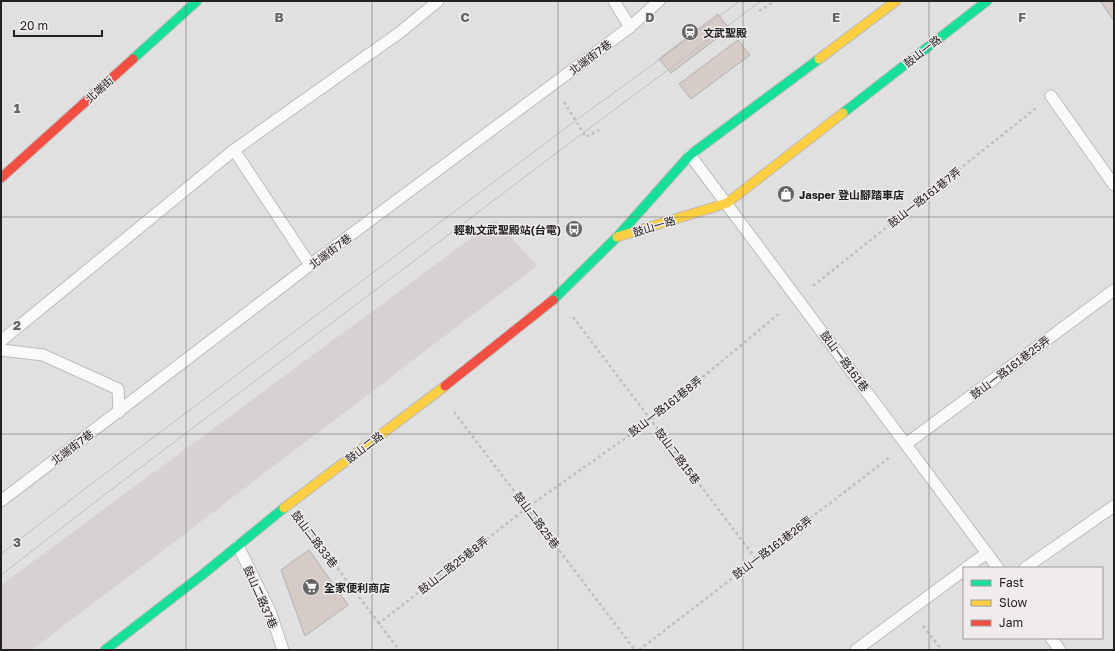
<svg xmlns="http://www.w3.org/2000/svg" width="1115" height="651" viewBox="0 0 1115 651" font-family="'Golos Text','Noto Sans TC',sans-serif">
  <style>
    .built { fill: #d7d1d2 }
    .building { fill: #d7cbc7; stroke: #b2b1b1 }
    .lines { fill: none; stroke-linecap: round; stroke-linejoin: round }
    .lane-casing { stroke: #bebcbd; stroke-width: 13 }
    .fast-casing { stroke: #bebcbd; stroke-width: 11 }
    .slow-casing { stroke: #bebcbd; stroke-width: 11 }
    .jam-casing { stroke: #bebcbd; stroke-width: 11 }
    .path { stroke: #bfbfbf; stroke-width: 2.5; stroke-dasharray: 3 3; stroke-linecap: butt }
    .lane { stroke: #fafafa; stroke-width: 11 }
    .fast { stroke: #16e098; stroke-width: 9 }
    .slow { stroke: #ffcf43; stroke-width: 9 }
    .jam { stroke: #f24e42; stroke-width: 9 }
    .tram { stroke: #bebdbd; stroke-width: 1 }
    .grid { fill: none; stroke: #656464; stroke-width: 1; stroke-opacity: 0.55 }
    .labels { text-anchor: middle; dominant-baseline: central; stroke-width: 3; stroke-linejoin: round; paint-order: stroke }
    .poi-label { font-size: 11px; font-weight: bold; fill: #222121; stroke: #f0eced; text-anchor: start }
    .street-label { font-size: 11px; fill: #222121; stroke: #f0eced }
    .grid-label { font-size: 13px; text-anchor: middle; font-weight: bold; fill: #656464; stroke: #f0eced; stroke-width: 3; stroke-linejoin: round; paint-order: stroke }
  </style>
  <rect width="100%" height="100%" fill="#e1e0e0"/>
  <!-- built -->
  <polygon class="built" points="496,220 537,266 32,650 1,650 1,585"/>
  <!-- building -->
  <g class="building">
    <polygon points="1100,1 1114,1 1114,21"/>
    <polygon points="718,14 729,29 671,73 659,59"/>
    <polygon points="738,40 750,55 691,99 679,84"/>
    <polygon points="309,550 348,605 305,636 281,570"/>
  </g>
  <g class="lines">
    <!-- lane casing -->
    <g class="lane-casing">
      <g id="lane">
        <polyline points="614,1 630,27"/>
        <polyline points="1051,96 1114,185"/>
        <polyline points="234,150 310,265"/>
        <polyline points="690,155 998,568"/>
        <polyline points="1,341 234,150 399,33 438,1"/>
        <polyline points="1,350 43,355 118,389 119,412"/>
        <polyline points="906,444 1114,290"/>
        <polyline points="1,501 310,265 630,27 659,1"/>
        <polyline points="238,546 270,611 283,650"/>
        <polyline points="966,568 987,553"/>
        <polyline points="1025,568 1114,506"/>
        <polyline points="1051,638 1060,650"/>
        <polyline points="856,650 964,570"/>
      </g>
    </g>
    <!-- fast casing -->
    <g class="fast-casing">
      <g id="fast">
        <polyline points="133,59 197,1"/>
        <polyline points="843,113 987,1"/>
        <polyline points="553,300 617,237 690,155 819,59"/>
        <polyline points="105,650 202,575 284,508"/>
      </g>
    </g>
    <!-- slow casing -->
    <g class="slow-casing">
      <g id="slow">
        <polyline points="819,59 896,1"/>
        <polyline points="617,237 727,203 843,113"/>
        <polyline points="284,508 445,386"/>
      </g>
    </g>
    <!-- jam casing -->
    <g class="jam-casing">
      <g id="jam">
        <polyline points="1,178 133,59"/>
        <polyline points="445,386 553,300"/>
      </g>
    </g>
    <!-- path -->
    <g class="path">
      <polyline points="759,11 775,1"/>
      <polyline points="564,102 586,137 599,130"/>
      <polyline points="813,286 1036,108"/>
      <polyline points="573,317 756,559"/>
      <polyline points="454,412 635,650"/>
      <polyline points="305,525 399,650"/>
      <polyline points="378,624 528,507 651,420 781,312"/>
      <polyline points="923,626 942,650"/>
      <polyline points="639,650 890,457"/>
    </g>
    <!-- lane -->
    <use href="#lane" class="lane"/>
    <!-- fast -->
    <use href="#fast" class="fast"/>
    <!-- slow -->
    <use href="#slow" class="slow"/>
    <!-- jam -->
    <use href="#jam" class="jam"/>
    <!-- tram -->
    <g class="tram">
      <polyline points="1,554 86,488 575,121 740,1"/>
      <polyline points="1,575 95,502 583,133 761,1"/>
    </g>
  </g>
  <!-- grid -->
  <path class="grid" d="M186,1V650M372,1V650M558,1V650M743,1V650M929,1V650M1,217H1114M1,434H1114"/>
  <!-- icons -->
  <defs>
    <g id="station-disc" transform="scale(0.9)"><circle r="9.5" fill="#656464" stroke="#f0eced"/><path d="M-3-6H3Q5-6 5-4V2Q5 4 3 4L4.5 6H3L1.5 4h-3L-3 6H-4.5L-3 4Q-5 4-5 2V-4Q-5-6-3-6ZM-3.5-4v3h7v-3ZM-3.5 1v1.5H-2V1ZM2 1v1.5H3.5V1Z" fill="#fff"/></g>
    <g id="shop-disc" transform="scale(0.9)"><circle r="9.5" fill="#656464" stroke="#f0eced"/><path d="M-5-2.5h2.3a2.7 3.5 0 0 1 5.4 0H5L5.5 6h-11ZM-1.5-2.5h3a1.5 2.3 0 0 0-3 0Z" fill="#fff"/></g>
    <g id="bus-disc" transform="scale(0.9)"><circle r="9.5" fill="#656464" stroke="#f0eced"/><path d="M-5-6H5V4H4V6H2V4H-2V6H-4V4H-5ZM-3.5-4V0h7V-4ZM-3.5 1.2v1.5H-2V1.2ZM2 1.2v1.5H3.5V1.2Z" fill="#fff"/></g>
    <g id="supermarket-disc" transform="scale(0.9)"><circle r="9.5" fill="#656464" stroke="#f0eced"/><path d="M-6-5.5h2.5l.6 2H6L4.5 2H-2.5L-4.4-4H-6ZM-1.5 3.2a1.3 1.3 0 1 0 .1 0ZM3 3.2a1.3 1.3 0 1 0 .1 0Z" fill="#fff"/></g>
  </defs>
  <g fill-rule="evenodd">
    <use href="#station-disc" x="690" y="32"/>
    <use href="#shop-disc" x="786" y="194"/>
    <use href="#bus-disc" x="574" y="229"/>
    <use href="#supermarket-disc" x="311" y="587"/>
  </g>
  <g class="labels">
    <!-- poi labels -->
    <g class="poi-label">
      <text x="703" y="32">文武聖殿</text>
      <text x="799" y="194">Jasper 登山腳踏車店</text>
      <text x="561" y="229" text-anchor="end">輕軌文武聖殿站(台電)</text>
      <text x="324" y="587">全家便利商店</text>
    </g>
    <!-- street labels -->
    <g class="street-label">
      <text transform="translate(922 51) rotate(-38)">鼓山一路</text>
      <text transform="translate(590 57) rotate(-37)">北端街7巷</text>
      <text transform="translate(99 89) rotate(-42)">北端街</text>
      <text transform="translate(924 197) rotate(-38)">鼓山一路161巷7弄</text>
      <text transform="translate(654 226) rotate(-17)">鼓山一路</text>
      <text transform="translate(330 251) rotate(-37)">北端街7巷</text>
      <text transform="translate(845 361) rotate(53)">鼓山一路161巷</text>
      <text transform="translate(1010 367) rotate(-37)">鼓山一路161巷25弄</text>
      <text transform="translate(665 406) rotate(-38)">鼓山一路161巷8弄</text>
      <text transform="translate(72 447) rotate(-37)">北端街7巷</text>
      <text transform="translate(364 447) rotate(-37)">鼓山二路</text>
      <text transform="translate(678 456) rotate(53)">鼓山二路15巷</text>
      <text transform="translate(537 520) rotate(53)">鼓山二路25巷</text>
      <text transform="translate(315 539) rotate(53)">鼓山二路33巷</text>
      <text transform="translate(772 547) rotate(-37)">鼓山一路161巷26弄</text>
      <text transform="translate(453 565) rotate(-38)">鼓山二路25巷8弄</text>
      <text transform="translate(261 597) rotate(66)">鼓山二路37巷</text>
    </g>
  </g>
  <g class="grid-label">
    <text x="279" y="22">B</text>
    <text x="465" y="22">C</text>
    <text x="650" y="22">D</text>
    <text x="836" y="22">E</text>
    <text x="1022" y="22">F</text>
    <text x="17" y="113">1</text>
    <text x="17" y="330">2</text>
    <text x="17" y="547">3</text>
  </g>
  <!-- border -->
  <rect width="1115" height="651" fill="none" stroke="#222121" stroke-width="4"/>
  <!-- legend -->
  <rect x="963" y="567" width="140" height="72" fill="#f0eced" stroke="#9e9b9b"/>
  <rect x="971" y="580" width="20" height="6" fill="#16e098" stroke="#9e9b9b"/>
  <text x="999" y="587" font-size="12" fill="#222121">Fast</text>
  <rect x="971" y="600" width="20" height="6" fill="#ffcf43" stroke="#9e9b9b"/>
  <text x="999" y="607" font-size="12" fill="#222121">Slow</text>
  <rect x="971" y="620" width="20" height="6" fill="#f24e42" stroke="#9e9b9b"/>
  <text x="999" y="627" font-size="12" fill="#222121">Jam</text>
  <!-- scale -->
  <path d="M14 30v6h88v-6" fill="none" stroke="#222121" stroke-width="2"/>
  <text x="20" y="30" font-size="12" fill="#222121" stroke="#f0eced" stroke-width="3" paint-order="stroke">20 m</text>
</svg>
